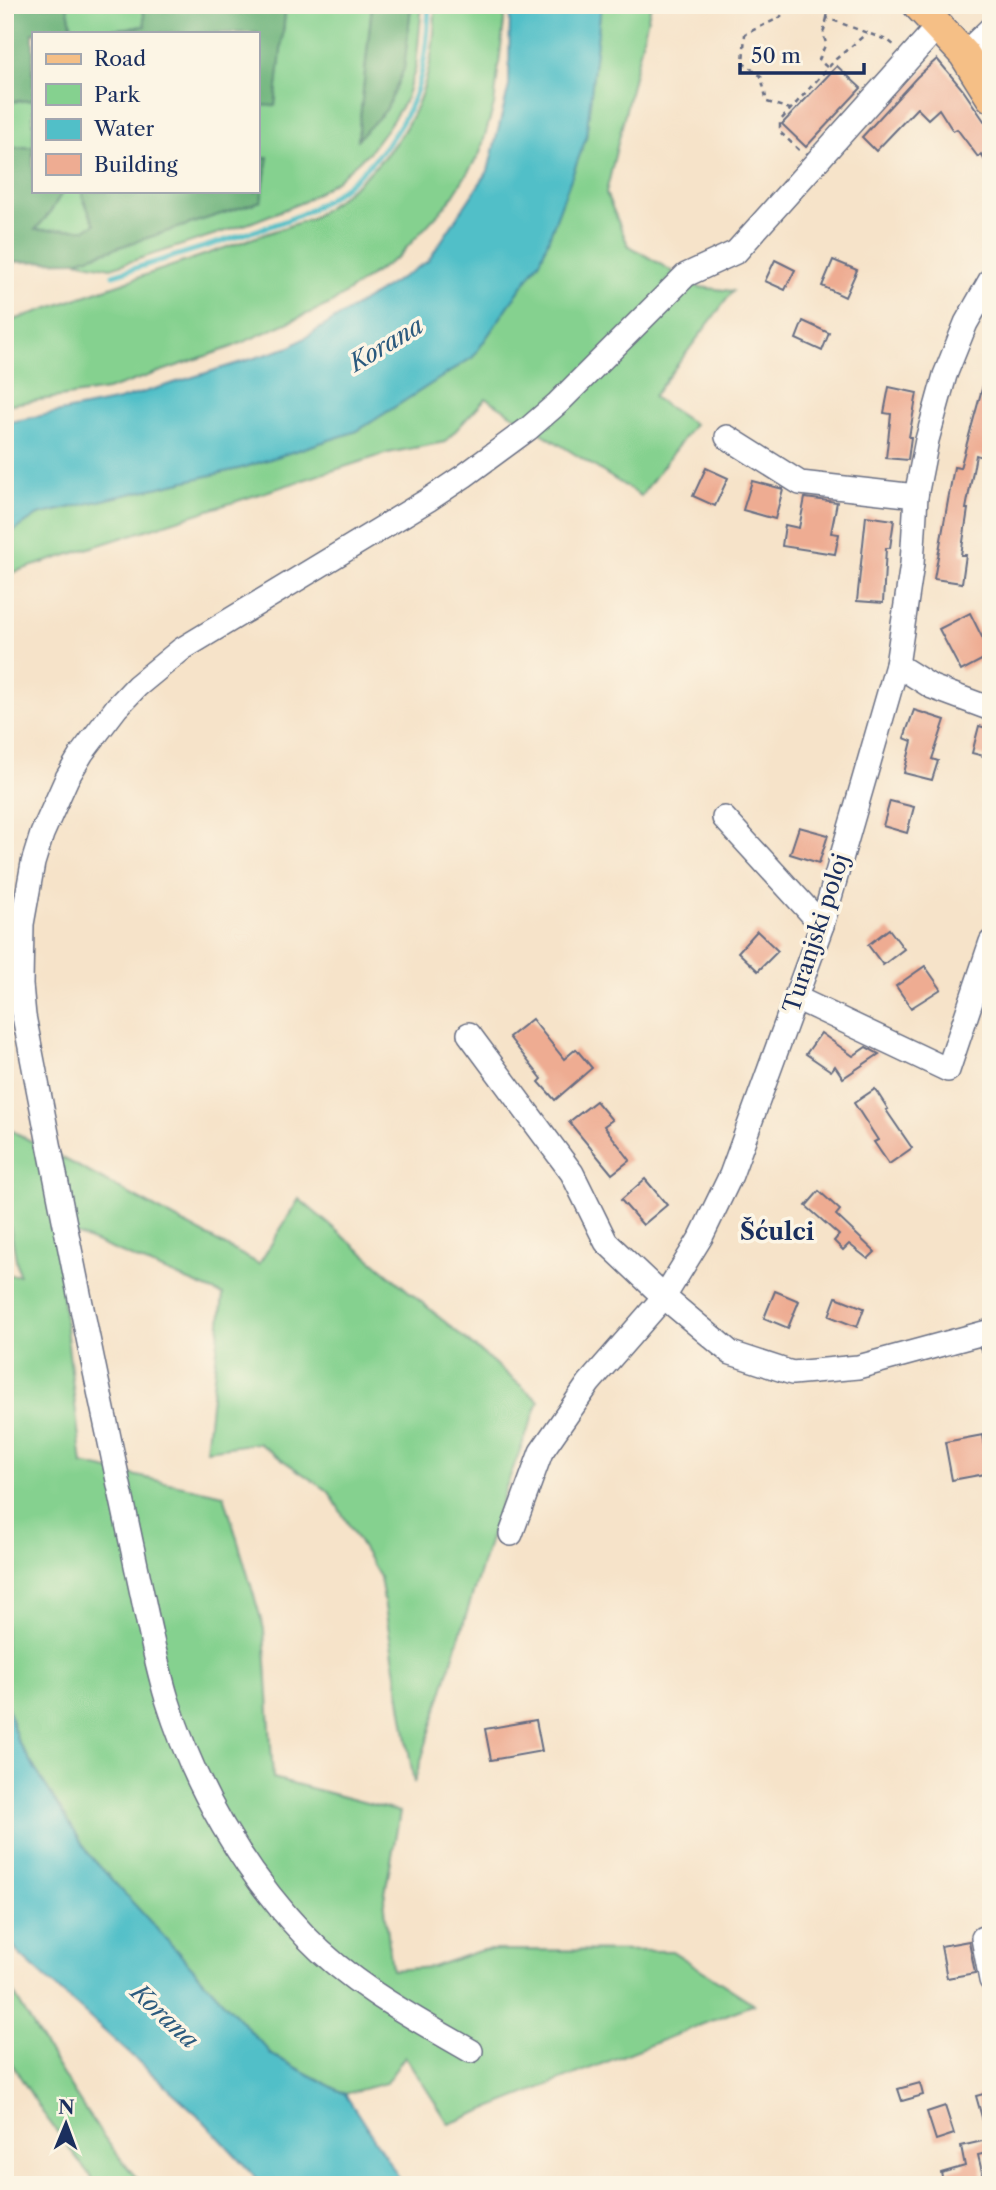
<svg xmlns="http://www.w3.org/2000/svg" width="996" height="2190" viewBox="0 0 996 2190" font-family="'Libre Caslon Text',serif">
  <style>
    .green { fill: #85d18f; stroke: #508076; stroke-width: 2 }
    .forest { fill: #6cb37a; stroke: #44716c; stroke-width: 2 }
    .water { fill: #51bfc8; stroke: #367793; stroke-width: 2 }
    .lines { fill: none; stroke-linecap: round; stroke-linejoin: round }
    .stream { stroke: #51bfc8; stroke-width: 5 }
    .building { fill: #eeac92 }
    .minor-casing { stroke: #686e83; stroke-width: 26 }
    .major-casing { stroke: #686e83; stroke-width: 33 }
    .path { stroke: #686e83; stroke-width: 2.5; stroke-dasharray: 5 5; stroke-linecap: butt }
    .minor { stroke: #fff; stroke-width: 23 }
    .major { stroke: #f5bf86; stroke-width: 30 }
    .labels { text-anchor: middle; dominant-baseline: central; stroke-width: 7; stroke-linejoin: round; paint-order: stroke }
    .street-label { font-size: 23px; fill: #1b2f5e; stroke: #fcf5e5 }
    .water-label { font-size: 24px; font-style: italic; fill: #2b5a7e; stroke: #fcf5e5 }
    .neighbourhood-label { font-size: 24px; font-weight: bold; fill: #1b2f5e; stroke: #fcf5e5 }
  </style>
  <rect width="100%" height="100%" fill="#fcf5e5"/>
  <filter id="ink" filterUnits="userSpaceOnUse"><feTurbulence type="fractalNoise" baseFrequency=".0143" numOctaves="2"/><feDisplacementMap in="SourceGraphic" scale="14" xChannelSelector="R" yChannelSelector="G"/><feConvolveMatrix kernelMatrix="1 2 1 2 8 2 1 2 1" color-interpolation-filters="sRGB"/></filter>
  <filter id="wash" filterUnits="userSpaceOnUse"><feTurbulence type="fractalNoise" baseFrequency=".00686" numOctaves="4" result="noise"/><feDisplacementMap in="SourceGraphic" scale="28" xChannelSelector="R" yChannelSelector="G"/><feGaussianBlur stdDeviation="1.57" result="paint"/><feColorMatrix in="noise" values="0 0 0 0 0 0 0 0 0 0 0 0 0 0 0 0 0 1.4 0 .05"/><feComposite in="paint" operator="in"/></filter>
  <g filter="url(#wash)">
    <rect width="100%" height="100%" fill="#f6e3c9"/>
    <!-- green -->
    <g class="green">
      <polygon points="67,5 143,5 145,26 73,33"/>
      <polygon points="286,5 372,5 358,137 404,69 411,5 422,5 416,67 405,101 388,127 369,152 337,180 303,202 250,223 111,268 76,261 261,201 267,157 257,157 257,105 275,105"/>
      <path d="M435,5H506L494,105L480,153L449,202L399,256L330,304L232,347L107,390L5,405V323L312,218C394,162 436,108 435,5Z"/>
      <polygon points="601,5 651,5 606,193 628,245 699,287 733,291 653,397 694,424 641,496 486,398 445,442 388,453 5,575 5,537 38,515 242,468 357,431 473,357 541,259 586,138"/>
      <polygon points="33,100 33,147 5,148 5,102"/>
      <polygon points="63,191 82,191 85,203 95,224 86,229 34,231 49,214"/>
      <polygon points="5,1127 259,1264 299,1199 539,1401 506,1487 414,1783 380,1577 329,1492 258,1443 206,1450 223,1295 54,1225 82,1464 224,1495 264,1629 273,1778 400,1812 384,1899 392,1970 433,1967 482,1950 672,1951 754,2004 449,2124 405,2056 386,2083 345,2094 272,2055 90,1856 17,1740 5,1698 5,1275 19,1275 5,1200"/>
      <path d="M5,1979C48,2049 87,2124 143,2185H97L43,2113L5,2053Z"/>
    </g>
    <!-- forest -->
    <g class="forest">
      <polygon points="67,5 73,33 33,33 33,100 5,102 5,15 12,6"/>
      <polygon points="143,5 286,5 275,106 257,105 257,33 86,33 145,26"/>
      <polygon points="372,5 411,7 404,69 386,110 358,139"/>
      <polygon points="33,147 33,191 63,191 49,214 35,230 86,229 95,224 85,203 82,191 257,191 257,157 268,157 261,201 76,261 5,262 5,148"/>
    </g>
    <!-- water -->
    <g class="water">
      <polygon points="510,5 601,5 586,138 541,259 473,357 357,431 242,468 38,515 5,537 5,423 119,400 290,347 428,261 488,171 509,86"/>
      <polygon points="5,1698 17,1740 90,1856 272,2055 345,2094 404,2185 263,2185 200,2117 19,1954 5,1933"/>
    </g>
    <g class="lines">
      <!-- stream -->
      <path class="stream" d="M113,275C152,263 191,251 230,239C256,230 286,223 310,210C356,185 400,140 417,89C426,62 428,33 429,5"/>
    </g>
    <g id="blocks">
      <!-- building -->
      <g class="building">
        <polygon points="937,59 963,90 991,131 991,171 981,154 978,157 957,129 953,131 939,109 928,119 917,108 876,151 862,137 917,77"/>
        <polygon points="837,66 861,88 806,147 782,124"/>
        <polygon points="775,260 795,270 785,290 765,281"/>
        <polygon points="833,260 857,270 845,297 822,286"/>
        <polygon points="803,321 829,333 822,351 796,339"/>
        <polygon points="987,371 991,372 991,435 985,458 976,455 966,509 968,509 961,555 966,555 962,583 934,579 954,467 960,468"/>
        <polygon points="889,387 917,393 909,437 911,437 908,460 886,458 891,414 884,413"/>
        <polygon points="706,468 728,478 715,506 693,496"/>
        <polygon points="752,481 783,489 775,519 743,510"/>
        <polygon points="805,498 837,502 831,533 839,534 835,554 782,546 785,525 799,528"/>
        <polygon points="866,516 894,520 890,548 886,548 883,603 857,601"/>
        <polygon points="970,613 991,655 961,671 939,629"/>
        <polygon points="914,710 945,720 932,759 938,761 932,780 904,773 912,741 904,738"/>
        <polygon points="979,726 991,729 991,758 972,753"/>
        <polygon points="890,801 914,807 907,833 883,826"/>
        <polygon points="799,827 828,835 819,863 790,854"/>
        <polygon points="889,929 904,949 883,965 868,945"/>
        <polygon points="757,931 778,951 758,971 738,952"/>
        <polygon points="925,966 941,989 911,1008 896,986"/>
        <polygon points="532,1019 564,1059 576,1049 592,1068 555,1100 539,1082 542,1079 509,1037"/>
        <polygon points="821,1033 853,1056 866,1047 879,1054 843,1078 835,1066 831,1071 806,1054"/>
        <polygon points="875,1089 888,1109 886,1110 912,1148 889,1164 874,1142 878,1140 854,1103"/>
        <polygon points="596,1101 612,1120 604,1126 630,1160 612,1174 569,1122"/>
        <polygon points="645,1179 667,1205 643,1225 621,1200"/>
        <polygon points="819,1191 840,1210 836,1215 875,1252 868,1259 849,1244 843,1250 834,1241 839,1235 806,1206"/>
        <polygon points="775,1291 799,1301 788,1328 764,1318"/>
        <polygon points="836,1297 864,1308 857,1327 829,1316"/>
        <polygon points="983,1435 990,1473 952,1480 945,1442"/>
        <polygon points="536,1720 542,1751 491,1760 485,1729"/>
        <polygon points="969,1941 975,1973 947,1978 941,1946"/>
        <polygon points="920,2083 923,2095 902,2101 898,2089"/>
        <polygon points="991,2092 991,2135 987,2135 976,2096"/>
        <polygon points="945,2106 954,2134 936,2140 927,2112"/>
        <polygon points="991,2139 991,2152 978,2155 985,2185 944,2185 941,2173 965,2166 961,2146"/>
      </g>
    </g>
  </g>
  <g filter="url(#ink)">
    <use href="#blocks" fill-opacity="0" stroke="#686e83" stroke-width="2"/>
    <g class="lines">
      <!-- minor casing -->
      <g class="minor-casing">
        <g id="minor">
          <polyline points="964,54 991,28"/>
          <polyline points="727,437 800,483 916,496"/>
          <polyline points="897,665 932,687 991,709"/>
          <polyline points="724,818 822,925"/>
          <polyline points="796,998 948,1070 991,942"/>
          <polyline points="469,1034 572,1173 606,1242 664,1297 731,1353 792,1373 858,1367 987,1332 991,1343"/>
          <polyline points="511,1534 541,1452 589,1383 664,1297 701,1237 731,1175 822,925 897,665 912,564 916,496 927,440 945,375 966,323 991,279"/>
          <polyline points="983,1938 991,1980"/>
          <path d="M471,2051C414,2018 352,1985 306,1937C243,1871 194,1786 167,1699C156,1663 149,1626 141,1589C130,1537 119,1485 108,1433C78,1294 51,1155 24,1016L21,985L22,924L33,863L42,834L67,778L82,753L117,707L137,686L182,649L428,500L464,476L528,429L558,403L686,275L736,252L938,26"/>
        </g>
      </g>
      <!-- major casing -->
      <g class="major-casing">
        <polyline id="major" points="918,5 964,54 991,97"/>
      </g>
      <!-- path -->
      <g class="path">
        <polyline points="782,5 781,17 745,34 743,63 761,76 767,102 790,109"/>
        <polyline points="829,5 827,18 889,41 895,46"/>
        <polyline points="827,18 823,34 826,43 819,60 828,68"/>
        <polyline points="799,150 780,132 780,121 836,59 867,33"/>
      </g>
      <!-- minor -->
      <use href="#minor" class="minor"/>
      <!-- major -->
      <use href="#major" class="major"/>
    </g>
  </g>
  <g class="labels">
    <!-- street labels -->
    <g class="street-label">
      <text transform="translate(816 933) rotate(-72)">Turanjski poloj</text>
    </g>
    <!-- water labels -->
    <g class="water-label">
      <text transform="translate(386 344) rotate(-31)">Korana</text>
      <text transform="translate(165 2016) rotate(43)">Korana</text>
    </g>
    <!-- neighbourhood labels -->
    <g class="neighbourhood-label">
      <text x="777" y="1231">Šćulci</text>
    </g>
  </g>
  <!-- margin -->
  <rect width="996" height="2190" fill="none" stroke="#fcf5e5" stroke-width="28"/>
  <!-- legend -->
  <rect x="32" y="32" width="228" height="161" fill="#fcf5e5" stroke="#a2a6af" stroke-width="2"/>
  <rect x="46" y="54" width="35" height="10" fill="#f5bf86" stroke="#a2a6af" stroke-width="2"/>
  <text x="94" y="66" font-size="21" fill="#1b2f5e">Road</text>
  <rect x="46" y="84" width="35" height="21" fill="#85d18f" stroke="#a2a6af" stroke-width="2"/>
  <text x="94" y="102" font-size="21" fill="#1b2f5e">Park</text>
  <rect x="46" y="119" width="35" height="21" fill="#51bfc8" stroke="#a2a6af" stroke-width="2"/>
  <text x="94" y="136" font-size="21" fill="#1b2f5e">Water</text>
  <rect x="46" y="154" width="35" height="21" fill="#eeac92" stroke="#a2a6af" stroke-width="2"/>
  <text x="94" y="172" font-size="21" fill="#1b2f5e">Building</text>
  <!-- north arrow -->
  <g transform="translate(66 2124) rotate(1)" stroke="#fcf5e5" stroke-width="5" paint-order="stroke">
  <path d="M0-5L12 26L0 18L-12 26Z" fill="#1b2f5e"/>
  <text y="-10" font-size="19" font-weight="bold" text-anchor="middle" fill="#1b2f5e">N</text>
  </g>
  <!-- scale -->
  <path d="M740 63v10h124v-10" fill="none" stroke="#1b2f5e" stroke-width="3.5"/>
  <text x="751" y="63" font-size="21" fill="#1b2f5e" stroke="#fcf5e5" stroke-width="5" paint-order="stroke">50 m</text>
</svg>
